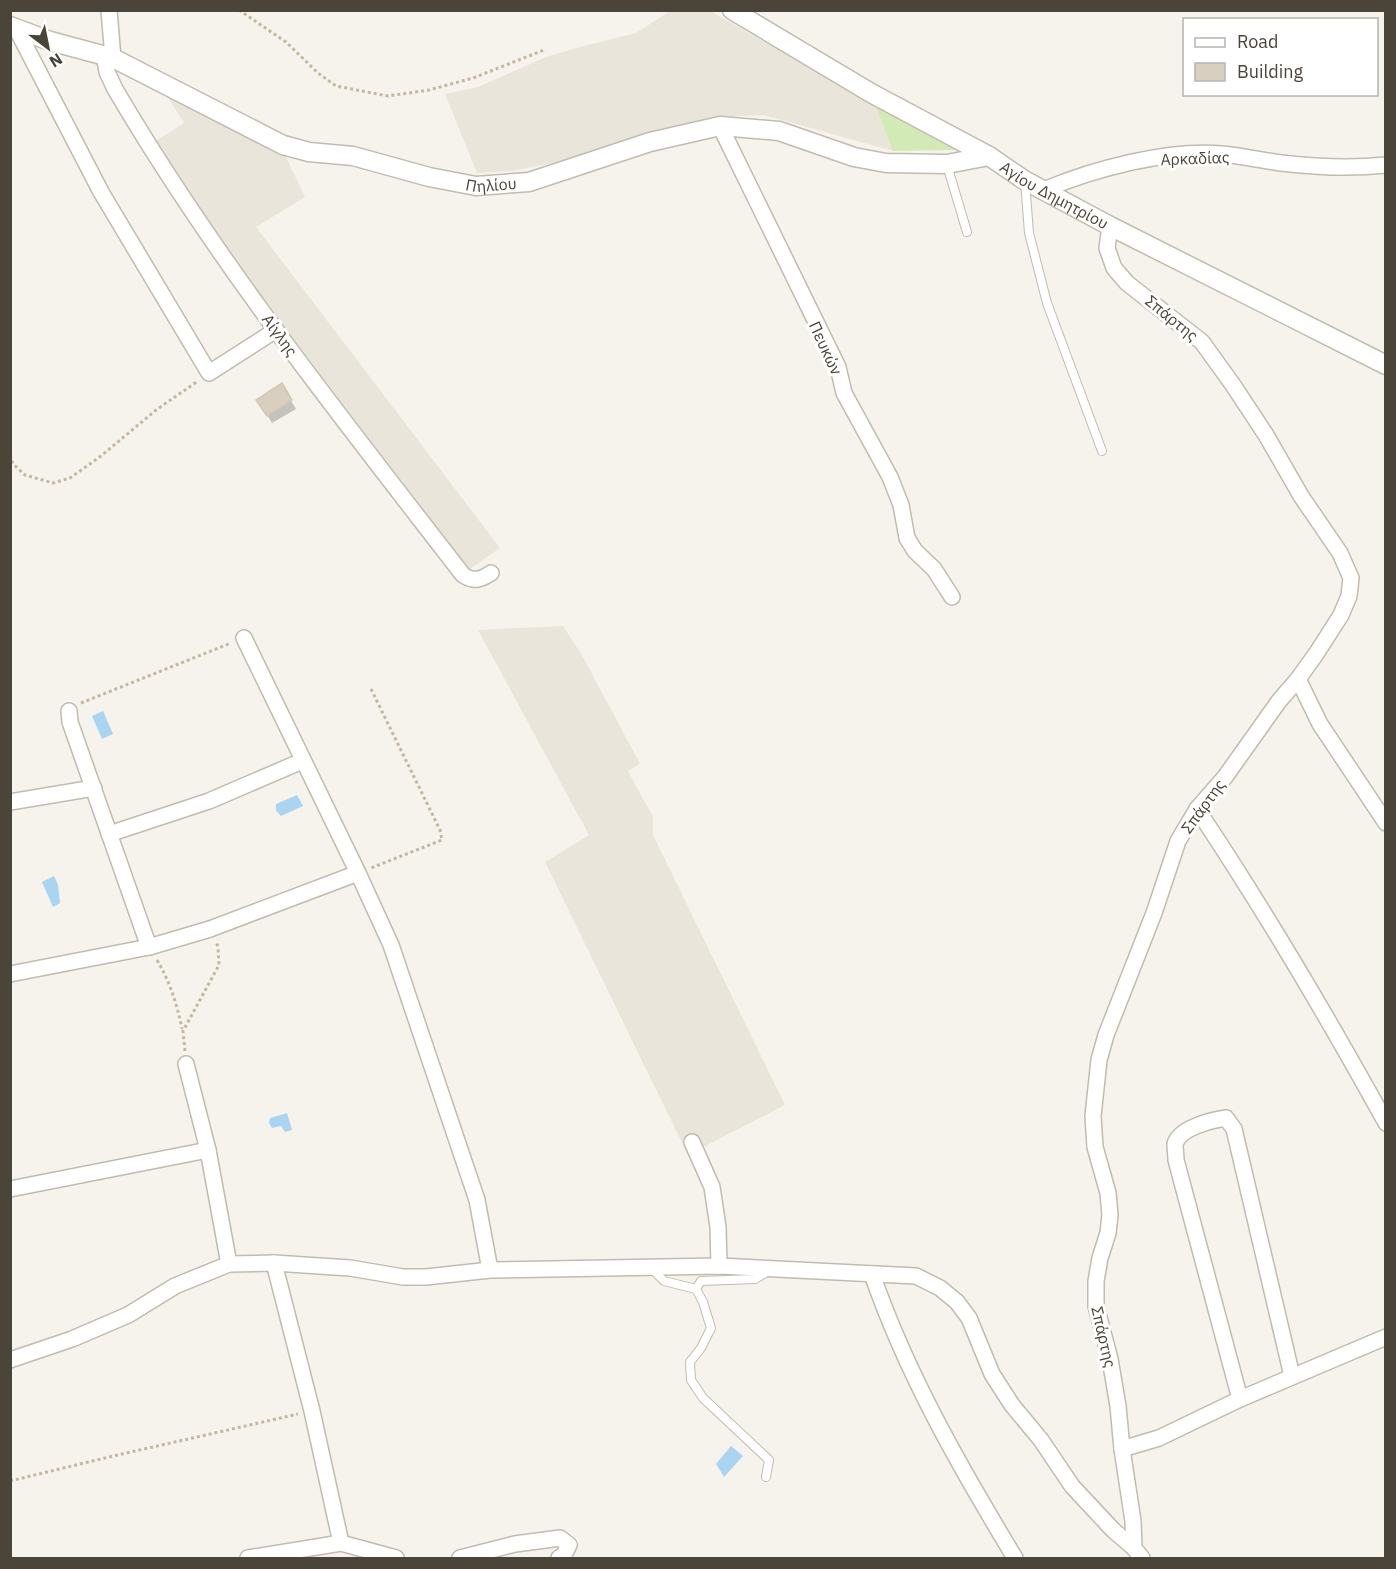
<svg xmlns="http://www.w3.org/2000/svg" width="1396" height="1569" viewBox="0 0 1396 1569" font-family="'IBM Plex Sans',sans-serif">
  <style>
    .residential { fill: #eae5da }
    .green { fill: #d2eab5 }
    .water { fill: #a9d4f2 }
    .shadow { fill: #0003 }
    .building { fill: #d8cfc1; stroke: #d3c7b4; stroke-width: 1.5 }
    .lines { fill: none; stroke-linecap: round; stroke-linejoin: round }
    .service-casing { stroke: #c2bbae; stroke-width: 10 }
    .minor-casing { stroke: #c2bbae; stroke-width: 18 }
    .tertiary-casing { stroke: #c2bbae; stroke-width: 21 }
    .path { stroke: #c4b79f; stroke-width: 3; stroke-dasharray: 3 3; stroke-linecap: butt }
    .service { stroke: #fff; stroke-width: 8 }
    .minor { stroke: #fff; stroke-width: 15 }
    .tertiary { stroke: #fff; stroke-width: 18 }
    .labels { text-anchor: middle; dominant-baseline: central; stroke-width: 6; stroke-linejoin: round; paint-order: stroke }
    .street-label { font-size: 16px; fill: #4b4439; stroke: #fff }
  </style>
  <rect width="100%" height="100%" fill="#f6f3ec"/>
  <!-- residential -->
  <g class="residential">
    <polygon points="670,11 710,11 875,105 893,151 764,115 717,117 683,125 552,163 512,171 477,173 445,94 478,87 546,57 580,47 636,33"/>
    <polygon points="164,91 284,153 305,197 256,227 500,548 467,571 246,276 154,142 184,123"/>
    <polygon points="563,626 583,657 640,764 628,771 653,817 653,835 785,1105 688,1155 545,862 589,835 478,630"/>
  </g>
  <!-- green -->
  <polygon class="green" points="875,105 960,150 893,151"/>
  <!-- water -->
  <g class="water">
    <polygon points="103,711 113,734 102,739 92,716"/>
    <polygon points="297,795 303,806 281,816 276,810 276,804"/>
    <polygon points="54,876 58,885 60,903 53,907 42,882"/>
    <polygon points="287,1113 292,1130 285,1132 281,1126 272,1128 269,1123 270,1118"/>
    <polygon points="731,1446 743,1456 724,1477 716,1464"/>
  </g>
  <!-- shadow -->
  <polygon class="shadow" points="282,386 296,409 272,423 258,400"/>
  <!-- building -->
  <polygon class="building" points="282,383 292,400 267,416 256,400"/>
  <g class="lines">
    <!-- service casing -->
    <g class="service-casing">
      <g id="service">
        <polyline points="947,165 967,232"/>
        <polyline points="1025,181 1029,233 1047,303 1102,451"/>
        <polyline points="652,1269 664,1281 696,1289"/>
        <polyline points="766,1477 769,1460 703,1398 691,1380 690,1362 701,1348 711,1328 703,1302 696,1289 701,1281 755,1279 770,1270"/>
      </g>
    </g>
    <!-- minor casing -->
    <g class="minor-casing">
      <g id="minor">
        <polyline points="109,10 113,58"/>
        <polyline points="16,28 101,192 209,373 276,330"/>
        <path d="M104,55L107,72L115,89C216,261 341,417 463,575C474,582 480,580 491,573"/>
        <polyline points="720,126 838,367 844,393 890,477 901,505 907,538 915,551 934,569 952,597"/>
        <path d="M1044,190C1093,169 1168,149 1222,154C1241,156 1261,160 1281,163C1315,167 1350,169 1386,165"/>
        <polyline points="1110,226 1107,248 1114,268 1127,283 1202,342 1233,385 1266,435 1301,496 1340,553 1351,578 1349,596 1341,615 1316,654 1298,679 1279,701 1225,777 1197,809 1178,841 1154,913 1106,1035 1099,1060 1093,1116 1095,1147 1108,1193 1110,1215 1108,1233 1100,1258 1096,1281 1096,1306 1110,1359 1118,1406 1122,1449 1133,1521 1134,1548 1142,1558"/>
        <polyline points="244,638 358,873 391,945 477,1200 490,1270"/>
        <polyline points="1298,679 1320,724 1386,823"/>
        <polyline points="69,711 70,722 149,947"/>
        <polyline points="10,802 94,788"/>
        <path d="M1197,809C1265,911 1327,1016 1386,1123"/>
        <polyline points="109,834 209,801 302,761"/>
        <polyline points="10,974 149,947 210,929 358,873"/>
        <polyline points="186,1064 208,1150 229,1264"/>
        <polyline points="692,1142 712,1187 718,1227 719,1266"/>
        <polyline points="10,1189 208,1150"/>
        <polyline points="274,1263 312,1411 341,1543"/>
        <path d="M872,1274C907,1375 960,1467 1015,1558"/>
        <polyline points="10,1360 72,1339 128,1315 175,1286 229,1264 274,1263 350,1268 403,1277 426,1277 490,1270 719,1266 916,1276 940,1288 957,1302 969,1318 992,1374 1012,1405 1041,1440 1072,1486 1113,1530 1134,1548"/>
        <path d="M1240,1399L1176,1160C1176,1155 1175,1149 1175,1144C1179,1128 1212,1120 1226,1118L1234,1129L1292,1376"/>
        <polyline points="1122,1449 1159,1438 1240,1399 1386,1337"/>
        <polyline points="248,1558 341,1543 396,1558"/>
        <polyline points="460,1558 515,1544 560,1538 569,1545 564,1555 559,1558"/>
      </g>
    </g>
    <!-- tertiary casing -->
    <g class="tertiary-casing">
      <g id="tertiary">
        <path id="s1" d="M732,10L871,93L989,156L1024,180L1110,226L1386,365"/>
        <path id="s2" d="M10,26L50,41L113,58L283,145L309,152L353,156L429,177L476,186L529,182L650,142L720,126L779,131L854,157L886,163L947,164L989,156"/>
      </g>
    </g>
    <!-- path -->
    <g class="path">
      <polyline points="239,10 286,42 318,73 336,86 388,96 429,90 473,78 544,50"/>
      <polyline points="10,455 13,464 25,475 53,483 70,478 101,456 156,410 198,381"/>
      <polyline points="371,689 440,830 442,840 371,868"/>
      <polyline points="81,703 231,643"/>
      <path d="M157,960C170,982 177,1004 182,1029"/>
      <polyline points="185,1051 183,1031 219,965 218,947 216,941"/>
      <polyline points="10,1481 109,1457 298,1414"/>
    </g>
    <!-- service -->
    <use href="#service" class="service"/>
    <!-- minor -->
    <use href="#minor" class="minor"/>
    <!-- tertiary -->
    <use href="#tertiary" class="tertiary"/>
  </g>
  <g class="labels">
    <!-- street labels -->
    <g class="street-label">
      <text transform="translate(1195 158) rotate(-2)">Αρκαδίας</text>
      <text stroke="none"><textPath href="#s2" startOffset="512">Πηλίου</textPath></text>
      <text stroke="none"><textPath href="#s1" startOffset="372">Αγίου Δημητρίου</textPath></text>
      <text transform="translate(1172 318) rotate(39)">Σπάρτης</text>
      <text transform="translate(280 335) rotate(54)">Αίγλης</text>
      <text transform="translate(826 348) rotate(65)">Πευκών</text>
      <text transform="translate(1203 806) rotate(-54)">Σπάρτης</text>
      <text transform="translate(1104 1337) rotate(77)">Σπάρτης</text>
    </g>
  </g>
  <!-- border -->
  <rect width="1396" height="1569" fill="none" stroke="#4b4439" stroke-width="24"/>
  <!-- legend -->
  <rect x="1183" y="18" width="195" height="78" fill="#ffffff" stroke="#b7b4b0" stroke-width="1.5"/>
  <rect x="1195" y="38" width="30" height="9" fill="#ffffff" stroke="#b7b4b0" stroke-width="1.5"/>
  <text x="1237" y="48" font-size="18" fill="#4b4439">Road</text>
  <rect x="1195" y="63" width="30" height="18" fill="#d8cfc1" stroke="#b7b4b0" stroke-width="1.5"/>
  <text x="1237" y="78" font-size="18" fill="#4b4439">Building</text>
  <!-- north arrow -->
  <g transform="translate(48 48) rotate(148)" stroke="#ffffff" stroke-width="4.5" paint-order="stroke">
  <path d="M0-4.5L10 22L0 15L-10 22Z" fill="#4b4439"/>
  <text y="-9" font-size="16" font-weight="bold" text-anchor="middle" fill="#4b4439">N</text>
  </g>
</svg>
